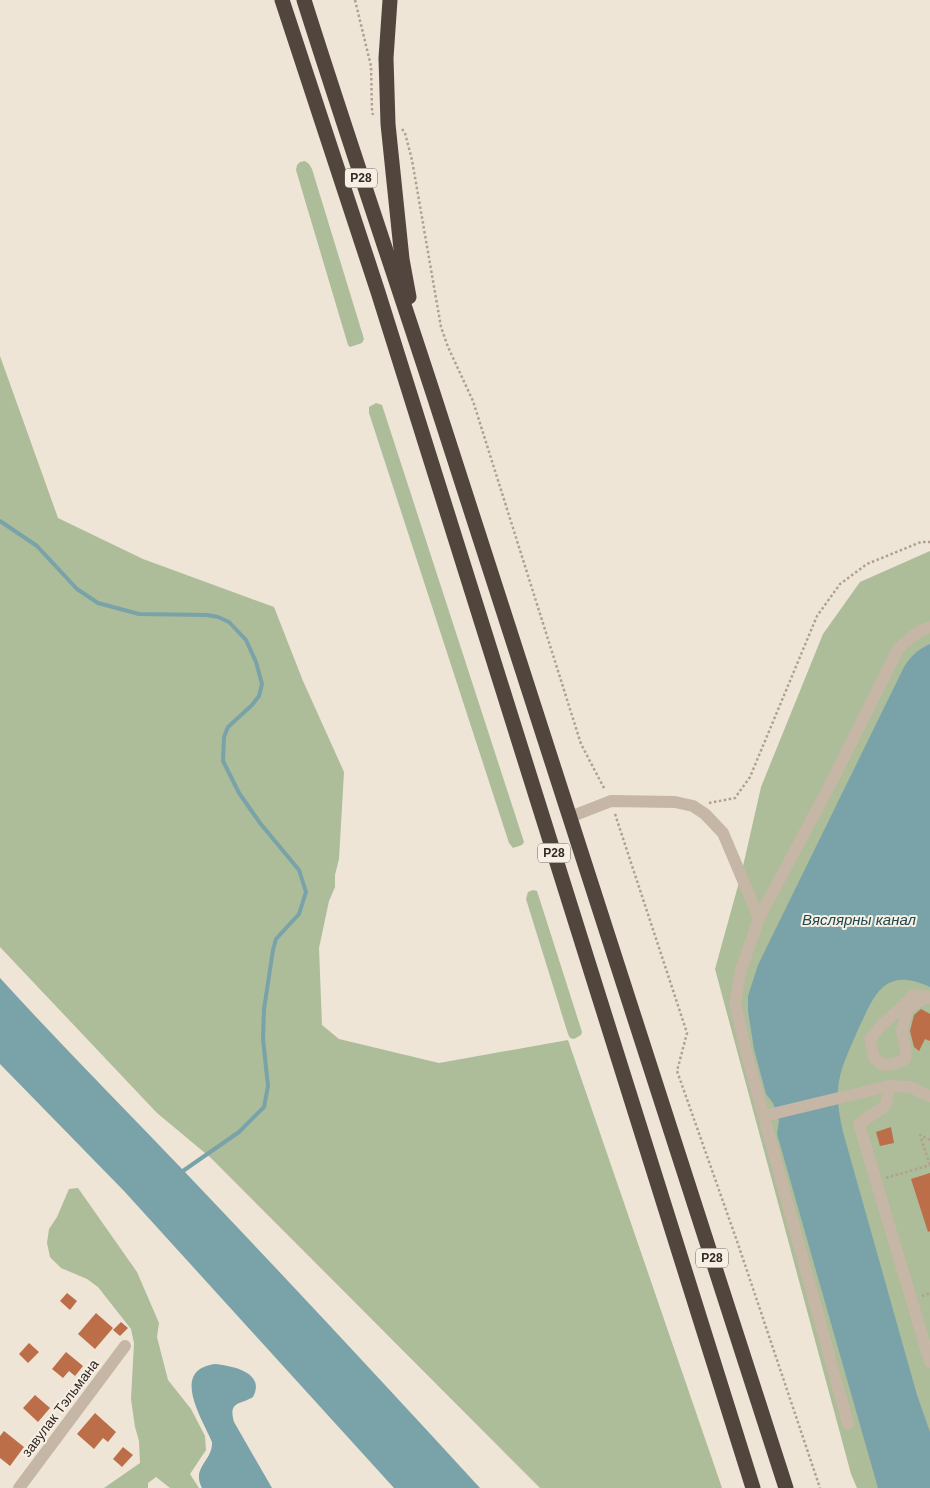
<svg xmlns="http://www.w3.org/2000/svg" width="930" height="1488" viewBox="0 0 930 1488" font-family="Arial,sans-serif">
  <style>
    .green { fill: #adbc99 }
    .water { fill: #79a3a9 }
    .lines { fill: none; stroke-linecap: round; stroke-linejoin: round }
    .stream { stroke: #79a3a9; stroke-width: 4 }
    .building { fill: #bc6e48 }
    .path { stroke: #b1a08f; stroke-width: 2.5; stroke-dasharray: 2.5 2.5; stroke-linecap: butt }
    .minor { stroke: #c5b6a5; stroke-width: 12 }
    .highway { stroke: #52453d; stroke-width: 15 }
    .labels { text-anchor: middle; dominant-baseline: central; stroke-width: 4; stroke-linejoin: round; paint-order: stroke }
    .shield { fill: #f7efe3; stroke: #6c655e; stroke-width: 1 }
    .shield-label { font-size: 12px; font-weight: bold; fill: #312a25 }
    .street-label { font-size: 14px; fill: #312a25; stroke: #f7efe3 }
    .water-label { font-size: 15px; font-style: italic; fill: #1f484f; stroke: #f7efe3 }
  </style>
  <rect width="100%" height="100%" fill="#eee5d7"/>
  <!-- green -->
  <g class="green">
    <polygon points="305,161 309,164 312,169 364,339 362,343 350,347 348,345 296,170 297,165 300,162"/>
    <polygon points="0,356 58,518 143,559 274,607 303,681 344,772 339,859 335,875 335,887 329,901 319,948 322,1025 339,1039 439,1063 568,1040 722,1488 540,1488 211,1158 157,1113 0,947"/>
    <polygon points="376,403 382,405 524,842 522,845 513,848 509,843 369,413 369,407"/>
    <polygon points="930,551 930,1488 857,1488 851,1474 715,969 741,875 761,787 823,634 860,582"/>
    <polygon points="533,890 537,891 582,1032 581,1035 574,1039 570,1038 568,1034 526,899 528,892"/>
    <polygon points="78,1188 137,1272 159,1323 157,1337 168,1380 191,1409 205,1436 206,1450 190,1474 199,1488 170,1488 156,1477 148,1483 148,1488 104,1488 140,1463 139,1441 135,1427 131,1399 134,1343 131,1329 98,1287 87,1279 61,1268 50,1257 47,1243 49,1229 57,1217 69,1189"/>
  </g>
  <!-- water -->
  <g class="water">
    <path d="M930,644V987C883,965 874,996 857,1032C849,1051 839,1070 838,1090C837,1104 840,1118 843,1132L917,1395L930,1432V1488H878L777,1134L779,1120L773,1103L766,1094L754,1049L748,1011V996L758,965L904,667C911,656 917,650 930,644Z"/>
    <path d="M0,978C60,1044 122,1106 183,1170C283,1275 382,1381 480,1488H394L124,1191L0,1064Z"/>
    <path d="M215,1364C232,1366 266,1372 253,1397C240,1405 228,1401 234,1422L272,1488H202C191,1467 213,1461 212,1442C202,1418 170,1370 215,1364Z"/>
  </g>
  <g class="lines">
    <!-- stream -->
    <polyline class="stream" points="0,521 37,546 77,589 98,603 139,614 207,615 218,617 229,622 246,640 256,662 262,684 259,696 252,705 228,727 224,737 223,761 239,793 260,823 299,870 306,892 299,914 276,939 273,950 264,1009 263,1039 268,1086 264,1107 239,1132 180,1173"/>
  </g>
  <!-- building -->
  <g class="building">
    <polygon points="921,1009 930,1014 930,1041 925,1039 919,1051 914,1047 910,1031 914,1015"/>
    <polygon points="891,1127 894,1143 880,1146 876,1132"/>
    <polygon points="930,1173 930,1231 928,1232 911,1179"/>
    <polygon points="67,1293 77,1301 70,1310 60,1301"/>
    <polygon points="96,1313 113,1328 95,1349 78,1334"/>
    <polygon points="121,1322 128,1328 120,1336 113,1330"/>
    <polygon points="29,1343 39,1352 28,1363 19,1354"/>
    <polygon points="66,1352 83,1366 75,1376 69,1371 63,1378 52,1369"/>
    <polygon points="35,1395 50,1408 38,1422 23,1408"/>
    <polygon points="95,1413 116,1432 108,1442 103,1438 94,1449 77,1434"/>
    <polygon points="4,1431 24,1447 10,1466 0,1458 0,1436"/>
    <polygon points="123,1447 133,1455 122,1467 113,1459"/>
  </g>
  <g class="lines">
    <!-- path -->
    <g class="path">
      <polyline points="355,0 371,66 372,111 373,115"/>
      <polyline points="402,129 405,133 412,160 441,327 448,347 473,401 581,744 605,790"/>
      <polyline points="709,803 735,798 750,777 817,616 840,584 867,564 921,542 930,542"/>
      <polyline points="615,814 687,1033 677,1071 738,1244 820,1488"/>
      <polyline points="930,1140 920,1135 930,1165"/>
      <polyline points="886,1178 930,1165"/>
      <polyline points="922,1296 930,1293"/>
    </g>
    <!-- minor -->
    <g class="minor">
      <polyline points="570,817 611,801 675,802 693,806 705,814 723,833 759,918 741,970 735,1003 745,1048 848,1424"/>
      <path d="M759,918L832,781L898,649C907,640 917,631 930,627"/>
      <polyline points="926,996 907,1010 902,1031 906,1051 905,1059 894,1064 883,1065 874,1058 870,1039 880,1027 914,995 930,998"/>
      <polyline points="889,1086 886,1105 859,1124 930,1362"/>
      <polyline points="764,1116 889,1086 910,1087 930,1096"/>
      <polyline points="19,1488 125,1346"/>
    </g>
    <!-- highway -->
    <g class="highway">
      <polyline points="282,0 378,292 753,1488"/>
      <path d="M304,0C346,133 391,264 434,396C551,760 669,1124 786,1488"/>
      <polyline points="390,0 386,58 388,124 402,259 409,297"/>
    </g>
  </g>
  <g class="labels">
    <!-- shield labels -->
    <g class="shield">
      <rect x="345" y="168.5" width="32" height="19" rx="4"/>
      <rect x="538" y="843.5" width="32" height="19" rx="4"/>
      <rect x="696" y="1248.5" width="32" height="19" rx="4"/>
    </g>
    <g class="shield-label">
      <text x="361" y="178">Р28</text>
      <text x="554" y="853">Р28</text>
      <text x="712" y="1258">Р28</text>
    </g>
    <!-- street labels -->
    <g class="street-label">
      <text transform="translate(60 1408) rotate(-53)">завулак Тэльмана</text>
    </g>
    <!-- water labels -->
    <g class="water-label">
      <text x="859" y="919">Вяслярны канал</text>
    </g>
  </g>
</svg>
